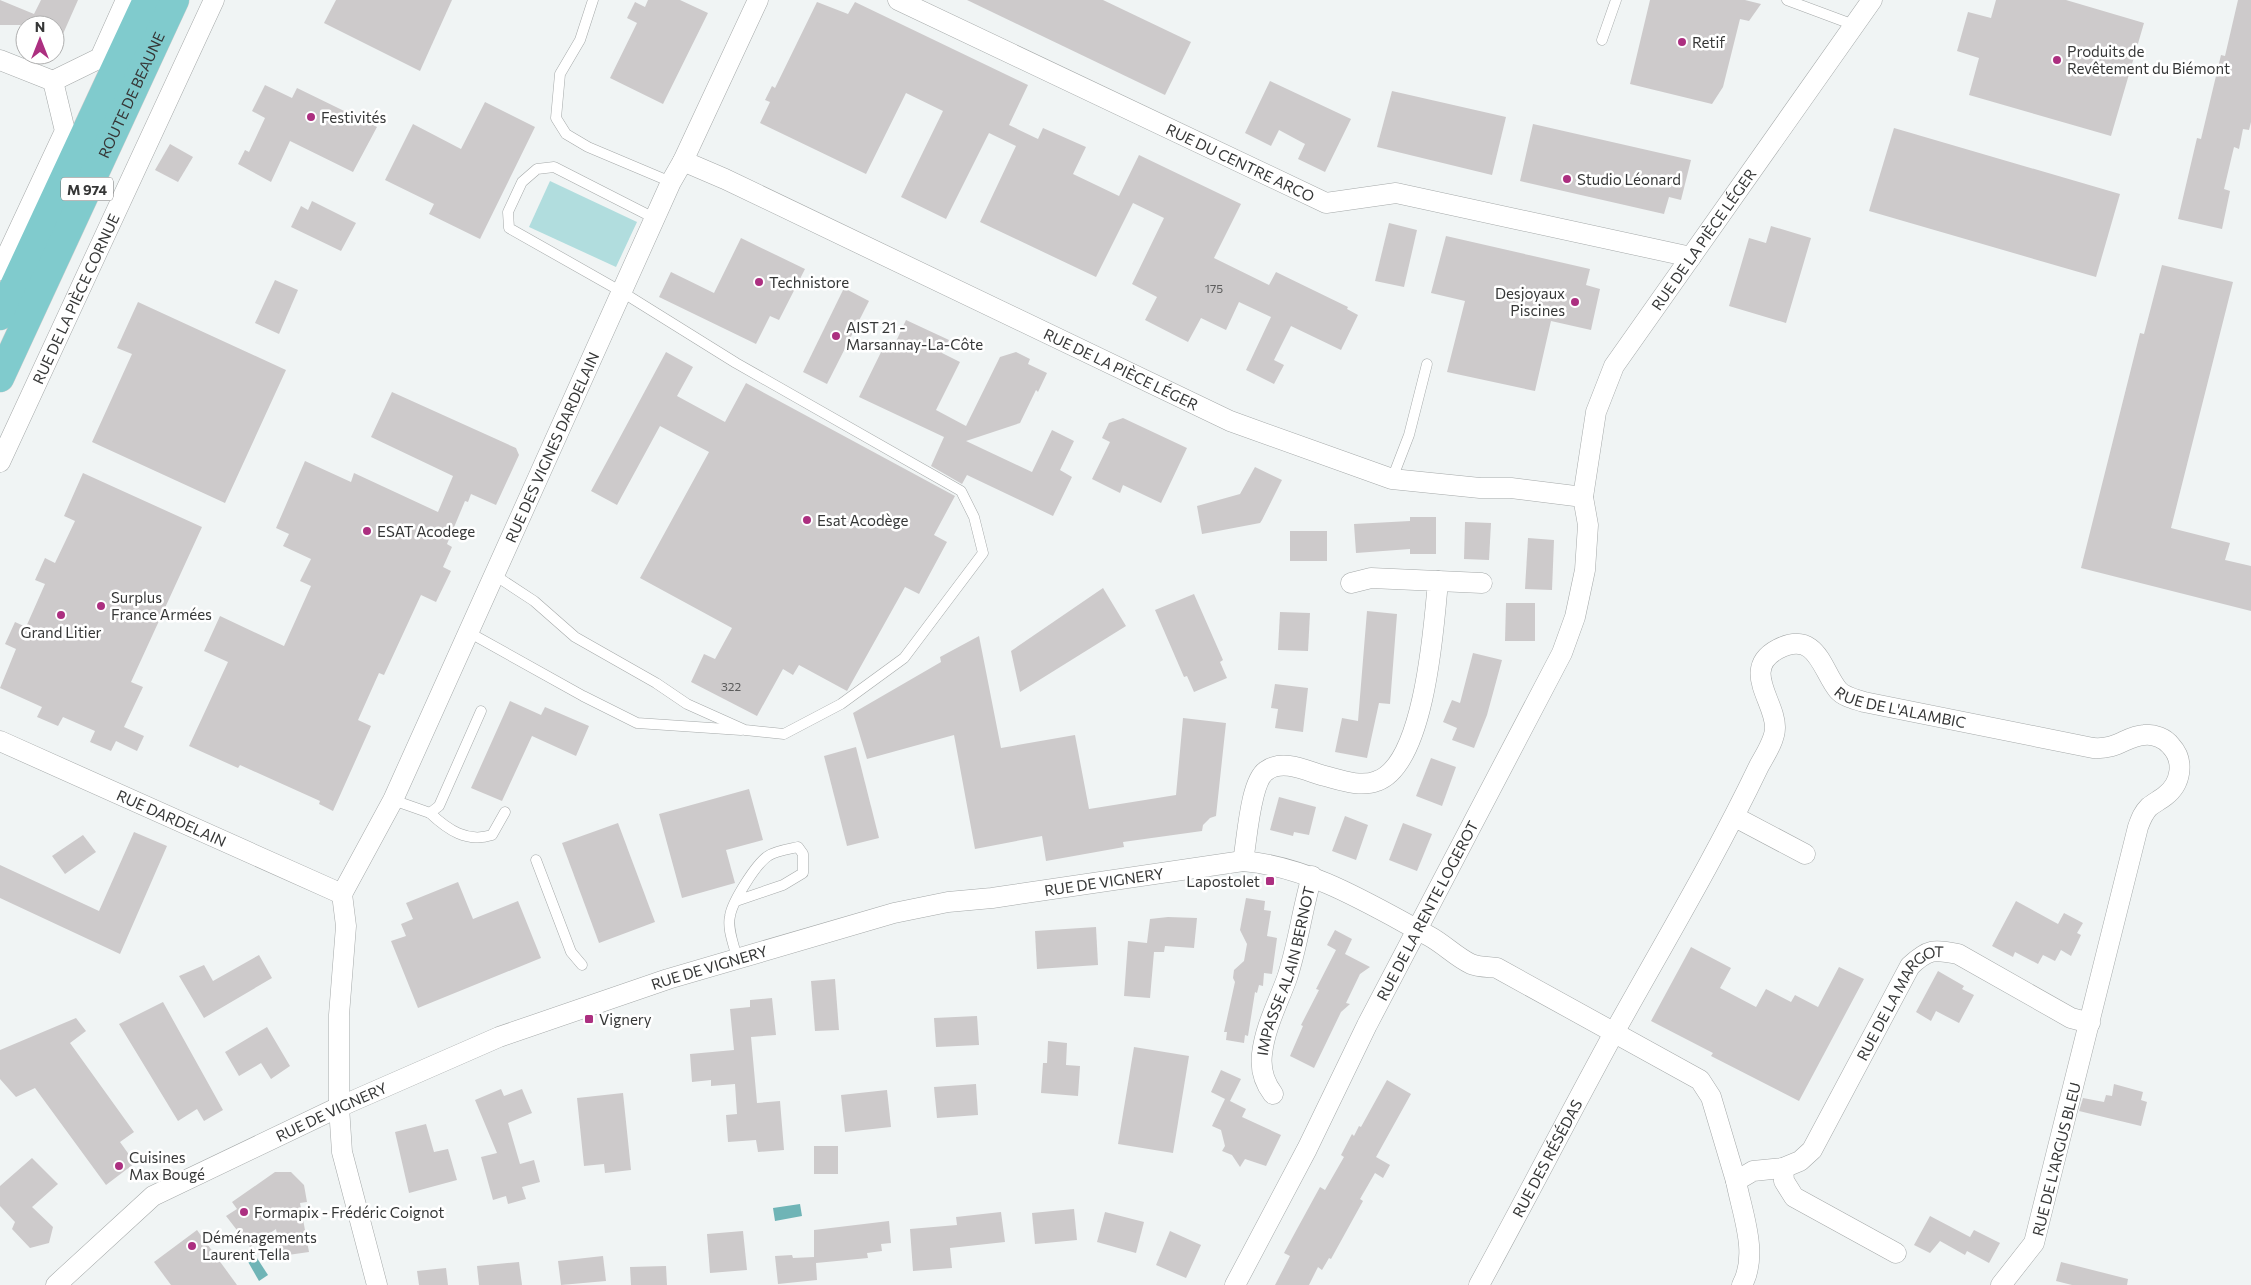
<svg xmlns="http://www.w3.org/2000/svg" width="2251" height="1285" viewBox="0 0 2251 1285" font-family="Commissioner,sans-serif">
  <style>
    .green { fill: #b1ddde }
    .water { fill: #6fb4b6 }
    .building { fill: #cdcacb }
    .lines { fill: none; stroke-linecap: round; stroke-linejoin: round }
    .service-casing { stroke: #a5a9a9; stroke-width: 11 }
    .minor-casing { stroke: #a5a9a9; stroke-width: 21 }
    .primary-casing { stroke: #cfcfcf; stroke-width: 29 }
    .service { stroke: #fff; stroke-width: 10 }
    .minor { stroke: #fff; stroke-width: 20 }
    .primary { stroke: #80cbcd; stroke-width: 28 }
    .poi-dot { fill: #ac2f80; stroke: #fff; stroke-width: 2 }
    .labels { text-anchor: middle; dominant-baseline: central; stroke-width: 5; stroke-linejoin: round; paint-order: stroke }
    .number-label { font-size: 12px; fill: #5c5c5c }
    .shield { fill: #fff; stroke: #727373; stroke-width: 1 }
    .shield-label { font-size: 14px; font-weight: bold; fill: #363737 }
    .poi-label { font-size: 15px; fill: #363737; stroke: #fff; text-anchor: start }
    .street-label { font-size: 15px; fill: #363737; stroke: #fff }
  </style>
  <rect width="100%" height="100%" fill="#f0f4f4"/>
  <!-- green -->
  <polygon class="green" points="550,181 637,222 616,267 529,227"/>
  <!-- water -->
  <g class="water">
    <polygon points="800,1204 802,1216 775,1221 773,1208"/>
    <polygon points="255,1255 268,1275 259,1281 247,1260"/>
  </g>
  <!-- building -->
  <g class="building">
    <polygon points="0,0 34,14 41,0 78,0 55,52 55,25 0,25"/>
    <polygon points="336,0 452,0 420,71 324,23"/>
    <polygon points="648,0 680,0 708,13 663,104 610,78 637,23 627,18 635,2 645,7"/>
    <polygon points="967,0 1103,0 1191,42 1165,95"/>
    <polygon points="1650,0 1745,0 1761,4 1749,21 1740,19 1723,87 1712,104 1630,84"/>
    <polygon points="1996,0 2066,0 2144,23 2111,136 1969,95 1979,58 1957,51 1968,12 1991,18"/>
    <polygon points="2238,0 2251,0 2251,122 2249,130 2243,129 2239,149 2234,147 2224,189 2230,191 2222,229 2178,219 2197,138 2201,139 2221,55 2225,56"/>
    <polygon points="817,2 848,14 855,2 1028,85 1009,125 1038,139 1043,128 1086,147 1073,174 1119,196 1139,155 1241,204 1214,258 1269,285 1276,272 1348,307 1347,309 1358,315 1341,350 1291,326 1274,360 1284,365 1274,384 1246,370 1271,317 1239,302 1226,330 1201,318 1188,342 1145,320 1157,297 1132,284 1164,218 1133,203 1096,277 980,222 1016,146 989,133 946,219 901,197 943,111 906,93 866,174 760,123 770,102 765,100 772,86 775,88"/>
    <polygon points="1270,81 1351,119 1325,172 1298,159 1305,144 1279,130 1271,146 1245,133"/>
    <polygon points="265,85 292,98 297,88 377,127 353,172 290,141 271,182 238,164 245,150 249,152 265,118 252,111"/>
    <polygon points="1392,91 1506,117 1492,175 1377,147"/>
    <polygon points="485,102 535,127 480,239 429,214 434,204 385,180 413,124 461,149"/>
    <polygon points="1533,124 1691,160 1681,200 1669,197 1664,214 1520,181"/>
    <polygon points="1894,128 2120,194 2096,277 1869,211"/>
    <polygon points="170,144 193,157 178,182 155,170"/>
    <polygon points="312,201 356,223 341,251 291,227 301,206 308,210"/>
    <polygon points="1389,223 1417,230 1404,287 1375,281"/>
    <polygon points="1771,226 1811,238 1786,323 1729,306 1749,238 1766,243"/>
    <polygon points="1446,236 1590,269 1586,285 1600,289 1591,330 1551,321 1535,391 1447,372 1465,301 1431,293"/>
    <polygon points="741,238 805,269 779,320 770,316 756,344 659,297 671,272 714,293"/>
    <polygon points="2162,265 2233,282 2171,528 2230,543 2225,560 2251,566 2251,611 2081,568 2140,333 2144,334"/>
    <polygon points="275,280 298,290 279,334 255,323"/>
    <polygon points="844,288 869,301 827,384 803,372"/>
    <polygon points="138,302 286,370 225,503 92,442 132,354 117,348"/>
    <polygon points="906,320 949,340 942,353 960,362 936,410 966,426 1000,357 1016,352 1030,359 1028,364 1047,373 1038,392 1036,390 1020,423 966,441 1032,472 1052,430 1074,441 1060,470 1072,477 1053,516 967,475 962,484 931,466 944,437 859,397 884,346 892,350"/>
    <polygon points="666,352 693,367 677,396 725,422 746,383 955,496 934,535 947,542 919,594 905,587 847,691 799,665 793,675 783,669 757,716 691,682 704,654 715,659 732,628 640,578 709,452 660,426 617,505 591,491"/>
    <polygon points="392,392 516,448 519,455 496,505 471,494 468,502 465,501 447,544 452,547 443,567 451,571 436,602 421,595 384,675 379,673 358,720 371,726 333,811 319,804 320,801 240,765 238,768 189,746 228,662 204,651 220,616 284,646 311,586 300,581 311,559 283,546 289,534 276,528 305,461 351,482 354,473 438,512 453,476 371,437"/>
    <polygon points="1123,418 1187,448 1161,503 1123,485 1120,493 1092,479 1110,442 1102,438 1109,423"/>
    <polygon points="1255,467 1282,480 1262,520 1260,523 1202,534 1197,506 1240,494"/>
    <polygon points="83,473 202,527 131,682 143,687 124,727 144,736 137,751 116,741 111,751 90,742 95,731 63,717 58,726 37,717 42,707 0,688 16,649 5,644 15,622 26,627 45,584 35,580 45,558 55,563 75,521 64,516"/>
    <polygon points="1410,517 1436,517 1436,554 1410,554 1410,549 1356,553 1354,524 1410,521"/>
    <polygon points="1465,522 1491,523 1489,560 1464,559"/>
    <rect x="1290" y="531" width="37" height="30"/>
    <polygon points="1528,538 1554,540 1552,590 1525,589"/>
    <polygon points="1103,588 1126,626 1020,692 1011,651"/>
    <polygon points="1194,594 1223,660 1220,662 1227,678 1194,692 1187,676 1184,677 1155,610"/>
    <polygon points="1506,603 1535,603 1535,641 1505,641"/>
    <polygon points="1367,611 1397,614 1390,704 1379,703 1367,758 1335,752 1342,718 1358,721"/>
    <polygon points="1280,612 1310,613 1308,651 1278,650"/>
    <polygon points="979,636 1001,748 1075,735 1089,809 1176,795 1183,718 1226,723 1216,816 1210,818 1203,825 1202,831 1123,842 1124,847 1046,861 1042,836 975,849 954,735 867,759 853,713 941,662 940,657"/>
    <polygon points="1473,653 1502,660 1487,715 1474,748 1452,740 1457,728 1443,722 1452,700 1460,703"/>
    <polygon points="1275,684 1308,688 1303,732 1275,728 1278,709 1271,708"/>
    <polygon points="510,701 541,715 545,707 589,726 576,756 532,736 502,801 471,788"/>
    <polygon points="856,747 879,838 847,846 824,756"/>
    <polygon points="1431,758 1456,767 1442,806 1416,796"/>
    <polygon points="749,789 763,840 726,850 735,883 682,898 659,814"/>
    <polygon points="1279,797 1316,807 1309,835 1294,832 1293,836 1270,830"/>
    <polygon points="1345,816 1368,825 1356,860 1332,851"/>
    <polygon points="618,823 655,922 599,943 562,843"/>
    <polygon points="1403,823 1432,834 1417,871 1389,860"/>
    <polygon points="134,832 167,846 120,954 0,898 0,865 99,911"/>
    <polygon points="83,835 96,852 65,874 52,856"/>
    <polygon points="458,882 473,919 518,901 541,958 418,1008 391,941 406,936 401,924 413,919 406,903"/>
    <polygon points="1246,898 1265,901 1264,910 1271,911 1267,936 1277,938 1272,974 1264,973 1263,986 1259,985 1257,993 1255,992 1248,1036 1245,1035 1244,1043 1226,1040 1227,1032 1224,1032 1235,982 1233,978 1234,970 1244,961 1247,944 1240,930"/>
    <polygon points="2016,901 2058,924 2064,913 2083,923 2077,933 2081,935 2071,956 2061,950 2055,961 2043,955 2038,964 2015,952 2013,957 1992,946"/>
    <polygon points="1168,917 1197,918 1194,948 1165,946 1164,952 1154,952 1150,998 1124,996 1128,941 1147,943 1150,919"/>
    <polygon points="1096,927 1098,965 1037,969 1035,931"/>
    <polygon points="1335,930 1352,939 1345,954 1370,967 1360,974 1346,1003 1350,1004 1341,1012 1314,1068 1290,1056 1303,1026 1301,1025 1319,990 1316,989 1336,950 1327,945"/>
    <polygon points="1691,947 1731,968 1720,988 1756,1007 1766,989 1791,1002 1795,995 1818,1007 1839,967 1864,979 1799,1101 1711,1056 1713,1053 1651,1021"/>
    <polygon points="259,955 272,978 204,1018 179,976 204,965 213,981"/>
    <polygon points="1938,971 1964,986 1962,989 1974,995 1959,1023 1936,1011 1931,1021 1916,1012"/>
    <polygon points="835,979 839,1030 815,1031 811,981"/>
    <polygon points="772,998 776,1035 751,1037 757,1103 780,1101 784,1150 758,1152 756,1140 728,1142 726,1115 737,1114 735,1084 711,1086 711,1080 692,1082 690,1054 734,1050 730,1009 750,1007 750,1000"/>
    <polygon points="163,1002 223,1110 204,1121 197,1109 178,1121 119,1024"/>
    <polygon points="977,1016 979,1045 936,1047 934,1018"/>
    <polygon points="76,1018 86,1031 70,1043 134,1132 120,1142 135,1163 106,1185 35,1088 16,1097 0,1079 0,1050"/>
    <polygon points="267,1027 290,1066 271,1079 261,1063 239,1076 225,1052"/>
    <polygon points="1048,1041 1067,1043 1066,1065 1080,1066 1078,1096 1041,1093 1043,1063 1047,1063"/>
    <polygon points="1134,1047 1189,1056 1173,1153 1118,1144"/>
    <polygon points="1221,1070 1241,1079 1230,1101 1246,1109 1242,1117 1281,1135 1266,1166 1245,1159 1240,1167 1232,1155 1222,1151 1225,1146 1221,1130 1212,1126 1225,1099 1211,1092"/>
    <polygon points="1387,1080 1411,1094 1376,1157 1390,1165 1383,1178 1375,1173 1360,1199 1363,1201 1331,1259 1329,1258 1322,1270 1318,1267 1309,1285 1275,1285 1290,1256 1284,1253 1297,1229 1320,1187 1325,1190 1344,1157 1341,1155 1352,1134 1354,1136 1359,1126 1361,1127"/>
    <polygon points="976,1084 978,1115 937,1118 934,1087"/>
    <polygon points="2114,1084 2143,1092 2141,1100 2147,1102 2141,1126 2079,1111 2083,1098 2104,1102 2106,1095 2112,1096"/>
    <polygon points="501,1089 504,1096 522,1089 532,1113 508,1123 520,1164 534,1160 540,1182 522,1187 526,1199 508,1204 506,1196 493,1200 481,1157 497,1153 475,1100"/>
    <polygon points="887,1090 891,1127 845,1132 841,1095"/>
    <polygon points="623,1093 631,1170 605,1173 604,1164 584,1166 577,1098"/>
    <polygon points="426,1124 434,1152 448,1149 457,1180 409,1193 395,1132"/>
    <rect x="814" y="1146" width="24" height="28"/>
    <polygon points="32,1158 58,1184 32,1207 53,1227 49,1243 30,1248 12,1229 15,1222 0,1206 0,1186"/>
    <polygon points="275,1172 291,1172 304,1185 307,1202 300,1203 309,1252 281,1256 276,1229 250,1247 226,1216 237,1209 232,1202"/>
    <polygon points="1074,1209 1077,1240 1035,1244 1032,1213"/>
    <polygon points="1001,1212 1005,1242 950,1248 952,1268 913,1271 910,1229 957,1225 956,1217"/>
    <polygon points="1105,1212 1144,1222 1136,1253 1097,1242"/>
    <polygon points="1930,1216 1970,1237 1974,1230 2000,1243 1989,1263 1967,1251 1965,1255 1940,1241 1930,1253 1914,1245"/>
    <polygon points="889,1221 891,1243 881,1244 882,1251 867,1253 868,1258 816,1263 817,1280 778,1284 775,1256 792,1255 793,1258 814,1257 814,1230"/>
    <polygon points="197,1230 237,1285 171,1285 154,1262"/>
    <polygon points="743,1231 747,1270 710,1273 707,1234"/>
    <polygon points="1170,1231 1201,1245 1186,1278 1156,1265"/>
    <polygon points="603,1256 606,1281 561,1285 558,1261"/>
    <polygon points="519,1262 522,1285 479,1285 477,1266"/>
    <polygon points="2061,1262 2128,1279 2127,1285 2072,1285 2056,1281"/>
    <polygon points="666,1266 667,1285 631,1285 630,1267"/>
    <polygon points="446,1268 448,1285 419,1285 417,1271"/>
  </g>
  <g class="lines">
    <!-- service casing -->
    <g class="service-casing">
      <g id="service">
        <polyline points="593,0 580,40 560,74 556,118 566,134 588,147 671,182"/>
        <polyline points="1787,0 1854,25"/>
        <polyline points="1602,40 1616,0"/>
        <polyline points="1392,479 1409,435 1427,364"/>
        <polyline points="496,576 534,601 575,637 656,683 687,704 745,730 784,734 841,704 904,658 983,553 974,517 961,491 736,363 622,292 509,228 508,212 522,182 537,169 554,167 656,219"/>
        <polyline points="470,633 583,696 637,723 741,730"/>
        <polyline points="393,800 430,813 439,806 481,711"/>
        <path d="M430,813C448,830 467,843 492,835L505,812"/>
        <polyline points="536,860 571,952 582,965"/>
        <path d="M736,901L783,885L803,873V854L798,847C789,849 775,851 768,856C756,864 732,902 730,916C727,929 734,945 737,958"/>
      </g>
    </g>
    <!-- minor casing -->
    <g class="minor-casing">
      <g id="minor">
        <path id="s1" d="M898,0L1326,203L1396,193L1691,257"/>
        <polyline points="0,60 53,81"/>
        <polyline points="53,81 100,58 126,0"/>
        <path id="s2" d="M683,161L725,179L1230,421L1392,479L1480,488H1511L1583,497"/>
        <polyline points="0,270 65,131 53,81"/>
        <path id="s3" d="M0,462L214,0"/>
        <polyline points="1438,581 1482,583"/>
        <path id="s4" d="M0,741L342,894"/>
        <polyline points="1735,817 1805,854"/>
        <path d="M1243,861C1247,841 1250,782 1266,771C1282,759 1305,770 1321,775C1338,779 1359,788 1377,781C1425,764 1434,625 1438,581L1371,578L1351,583"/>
        <path id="s5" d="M342,894L393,800L671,182L683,161L758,0"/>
        <polyline points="342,894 346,926 339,1015 339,1107 342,1152 377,1285"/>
        <path id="s6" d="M1273,1094C1264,1082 1260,1070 1262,1054C1265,1027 1278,1003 1287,978C1298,945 1302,910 1312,876"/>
        <polyline points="1783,1168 1784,1181 1794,1197 1896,1253"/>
        <path id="s7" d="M56,1285L153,1196L339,1107L499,1037L668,979L894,913L948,902L992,898L1243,861C1311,867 1371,905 1429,936C1444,944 1456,957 1471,964C1478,967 1489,967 1497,968L1700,1080L1711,1097L1736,1181"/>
        <path id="s8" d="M1235,1285L1307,1149L1367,1025L1562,653L1575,617L1585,570L1588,525L1583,497L1596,412L1614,366L1872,0"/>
        <path id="s9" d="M1479,1285C1525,1201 1569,1115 1615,1031C1664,943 1716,856 1759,766C1765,755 1775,740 1775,728C1776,702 1740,669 1778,649C1817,629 1822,671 1838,690C1844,697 1855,699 1864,702L2093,748C2118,750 2126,736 2144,735C2154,734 2165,738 2171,746C2185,761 2181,784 2165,796C2160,800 2154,803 2149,807C2143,813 2141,819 2138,827L2034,1243L2001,1285"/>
        <path id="s10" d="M1742,1285C1759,1254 1742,1213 1736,1181L1753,1171L1783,1168L1800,1161L1812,1150L1910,966C1928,949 1934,949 1958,954L2071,1018L2090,1023"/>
      </g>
    </g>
    <!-- primary casing -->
    <g class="primary-casing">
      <g id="primary">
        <polyline points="0,316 147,0"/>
        <path id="s11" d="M0,378L175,0"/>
      </g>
    </g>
    <!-- service -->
    <use href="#service" class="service"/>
    <!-- minor -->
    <use href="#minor" class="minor"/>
    <!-- primary -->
    <use href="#primary" class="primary"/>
  </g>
  <!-- markers -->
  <g class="poi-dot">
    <circle cx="1682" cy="42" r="5"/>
    <circle cx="2057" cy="60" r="5"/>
    <circle cx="311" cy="117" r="5"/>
    <circle cx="1567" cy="179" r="5"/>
    <circle cx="759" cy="282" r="5"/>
    <circle cx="1575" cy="302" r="5"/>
    <circle cx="836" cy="336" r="5"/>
    <circle cx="807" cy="520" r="5"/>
    <circle cx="367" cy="531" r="5"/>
    <circle cx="101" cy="606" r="5"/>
    <circle cx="61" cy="615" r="5"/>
    <rect x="1265" y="876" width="10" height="10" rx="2.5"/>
    <rect x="584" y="1014" width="10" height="10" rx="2.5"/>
    <circle cx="119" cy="1166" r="5"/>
    <circle cx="244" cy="1212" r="5"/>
    <circle cx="192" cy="1246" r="5"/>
  </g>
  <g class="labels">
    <!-- number labels -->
    <g class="number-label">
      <text x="1214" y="288">175</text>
      <text x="731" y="686">322</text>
    </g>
    <!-- shield labels -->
    <rect class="shield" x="61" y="177.5" width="52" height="23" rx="4"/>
    <g class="shield-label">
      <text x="87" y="189">M 974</text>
    </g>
    <!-- poi labels -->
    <g class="poi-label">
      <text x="1692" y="42">Retif</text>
      <text x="2067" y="51">Produits de<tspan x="2067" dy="17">Revêtement du Biémont</tspan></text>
      <text x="321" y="117">Festivités</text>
      <text x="1577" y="179">Studio Léonard</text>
      <text x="769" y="282">Technistore</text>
      <text x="1565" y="293" text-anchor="end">Desjoyaux<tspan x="1565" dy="17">Piscines</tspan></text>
      <text x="846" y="327">AIST 21 -<tspan x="846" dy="17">Marsannay-La-Côte</tspan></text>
      <text x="817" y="520">Esat Acodège</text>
      <text x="377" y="531">ESAT Acodege</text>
      <text x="111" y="597">Surplus<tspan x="111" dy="17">France Armées</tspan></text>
      <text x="61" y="632" text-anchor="middle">Grand Litier</text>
      <text x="1260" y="881" text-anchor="end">Lapostolet</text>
      <text x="599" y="1019">Vignery</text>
      <text x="129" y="1157">Cuisines<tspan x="129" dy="17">Max Bougé</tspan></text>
      <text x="254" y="1212">Formapix - Frédéric Coignot</text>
      <text x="202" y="1237">Déménagements<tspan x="202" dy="17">Laurent Tella</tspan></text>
    </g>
    <!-- street labels -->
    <g class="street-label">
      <text stroke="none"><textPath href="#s11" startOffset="312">ROUTE DE BEAUNE</textPath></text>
      <text stroke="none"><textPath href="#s1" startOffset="379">RUE DU CENTRE ARCO</textPath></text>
      <text stroke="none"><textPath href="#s8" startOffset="1162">RUE DE LA PIÈCE LÉGER</textPath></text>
      <text stroke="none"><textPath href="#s3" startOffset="180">RUE DE LA PIÈCE CORNUE</textPath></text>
      <text stroke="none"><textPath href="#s2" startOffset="485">RUE DE LA PIÈCE LÉGER</textPath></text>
      <text stroke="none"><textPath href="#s5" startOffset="494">RUE DES VIGNES DARDELAIN</textPath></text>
      <text stroke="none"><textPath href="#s9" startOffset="870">RUE DE L'ALAMBIC</textPath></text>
      <text stroke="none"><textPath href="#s4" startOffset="188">RUE DARDELAIN</textPath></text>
      <text stroke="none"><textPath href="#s7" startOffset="1139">RUE DE VIGNERY</textPath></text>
      <text stroke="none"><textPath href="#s8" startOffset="421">RUE DE LA RENTE LOGEROT</textPath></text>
      <text stroke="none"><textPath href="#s7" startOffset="734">RUE DE VIGNERY</textPath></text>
      <text stroke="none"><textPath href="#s6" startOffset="129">IMPASSE ALAIN BERNOT</textPath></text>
      <text stroke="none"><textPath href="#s10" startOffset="366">RUE DE LA MARGOT</textPath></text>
      <text stroke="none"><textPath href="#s7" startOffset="329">RUE DE VIGNERY</textPath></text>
      <text stroke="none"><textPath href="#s9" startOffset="144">RUE DES RÉSÉDAS</textPath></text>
      <text transform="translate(2056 1159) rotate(-76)">RUE DE L'ARGUS BLEU</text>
    </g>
  </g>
  <!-- north arrow -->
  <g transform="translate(40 40)"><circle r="24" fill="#ffffff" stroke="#afafaf"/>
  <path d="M0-4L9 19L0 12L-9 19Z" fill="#ac2f80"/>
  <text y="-8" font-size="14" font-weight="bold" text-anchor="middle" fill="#363737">N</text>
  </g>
</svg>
